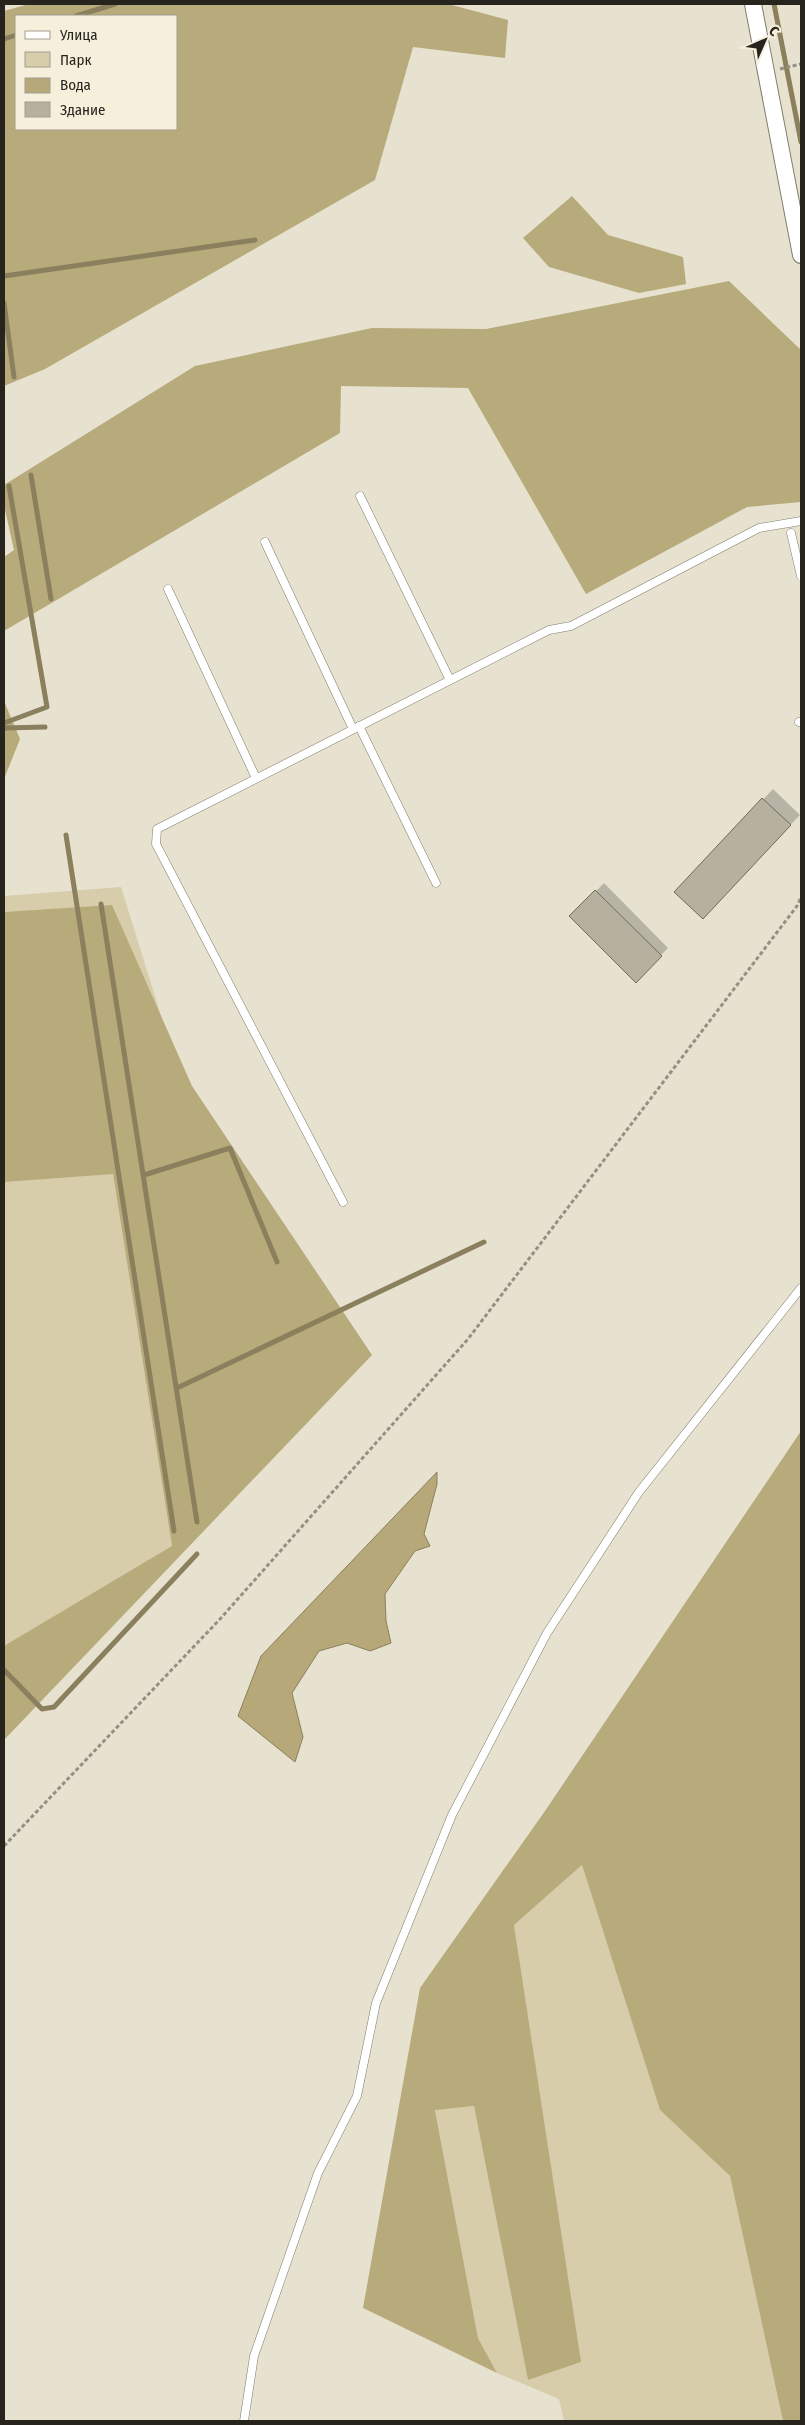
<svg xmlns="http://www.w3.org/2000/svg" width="805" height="2425" viewBox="0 0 805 2425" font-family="'Fira Sans Condensed',sans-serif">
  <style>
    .green { fill: #d7cdab }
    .forest { fill: #b7aa7b; fill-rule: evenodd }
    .water { fill: #b6a879; stroke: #8b805d }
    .shadow { fill: #0003 }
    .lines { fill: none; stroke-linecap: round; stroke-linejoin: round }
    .stream { stroke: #8b805d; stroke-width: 5 }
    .building { fill: #b6b19f; stroke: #6f6a5a }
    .lane-casing { stroke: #817c6b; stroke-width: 9 }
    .street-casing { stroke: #817c6b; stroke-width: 18 }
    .path { stroke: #949083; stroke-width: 3; stroke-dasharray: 4 2.5; stroke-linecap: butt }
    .lane { stroke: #fff; stroke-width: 8 }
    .street { stroke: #fff; stroke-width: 16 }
  </style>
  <rect width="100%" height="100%" fill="#e7e2cf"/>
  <!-- green -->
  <g class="green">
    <polygon points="121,887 168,1038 113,1174 172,1546 4,1707 4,896"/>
    <polygon points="582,1865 660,2110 730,2176 783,2421 564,2421 559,2399 497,2373 478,2338 435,2109 474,2106 528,2380 580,2362 514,1925"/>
  </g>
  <!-- forest -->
  <g class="forest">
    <path d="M29,4H448L508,20L505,58L413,47L375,180L45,369L4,386V11ZM16,16H176V129H16Z"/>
    <polygon points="572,196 608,235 683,257 686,284 639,293 549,267 523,238"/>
    <polygon points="729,281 801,350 801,502 747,507 586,594 468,388 341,386 340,433 4,631 4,557 14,550 4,505 4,485 195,366 372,328 486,329"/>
    <polygon points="4,701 20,739 4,779"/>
    <polygon points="112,905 192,1086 372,1355 4,1740 4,1646 172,1546 113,1174 4,1182 4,912"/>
    <polygon points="801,1431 801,2421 783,2421 730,2176 660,2110 582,1865 514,1925 581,2362 528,2380 474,2106 435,2110 478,2338 497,2373 363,2308 420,1988 545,1811"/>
  </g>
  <!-- water -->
  <polygon class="water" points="437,1472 437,1484 424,1534 430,1546 415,1551 385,1594 386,1621 391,1643 370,1651 347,1643 319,1651 292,1693 303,1737 295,1762 238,1716 261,1656"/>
  <!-- shadow -->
  <g class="shadow">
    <polygon points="773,789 800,815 712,907 676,892"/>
    <polygon points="604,883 668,948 636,981 571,916"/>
  </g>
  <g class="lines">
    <!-- stream -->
    <g class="stream">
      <polyline points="774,4 801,142"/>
      <polyline points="76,16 115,4"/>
      <polyline points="4,39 16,35"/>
      <polyline points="4,276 255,240"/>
      <polyline points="4,303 14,377"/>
      <polyline points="31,475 51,599"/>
      <polyline points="4,723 47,707 9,486"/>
      <polyline points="4,728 45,727"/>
      <polyline points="66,835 174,1531"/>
      <polyline points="101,904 197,1522"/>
      <polyline points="144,1175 230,1148 277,1262"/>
      <polyline points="177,1388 484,1242"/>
      <polyline points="4,1670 42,1709 54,1707 197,1554"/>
    </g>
  </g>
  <!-- building -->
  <g class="building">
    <polygon points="762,798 791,825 703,919 674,892"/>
    <polygon points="595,890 662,956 636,983 569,916"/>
  </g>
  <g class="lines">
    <!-- lane casing -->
    <g class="lane-casing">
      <g id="lane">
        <polyline points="360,496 450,680"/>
        <polyline points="791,533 801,576"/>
        <polyline points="265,542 353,729"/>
        <polyline points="168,589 256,778"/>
        <polyline points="799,722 801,722"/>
        <polyline points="359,726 436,883"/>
        <polyline points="343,1202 156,844 157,829 549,630 571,626 759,528 801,521"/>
        <polyline points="244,2421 254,2356 318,2173 357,2096 376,2003 452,1815 547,1633 639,1492 801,1288"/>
      </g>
    </g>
    <!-- street casing -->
    <g class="street-casing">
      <polyline id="street" points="753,4 801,255"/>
    </g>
    <!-- path -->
    <g class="path">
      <polyline points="780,69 801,64"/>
      <polyline points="4,1846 221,1618 468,1339 797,906 801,897"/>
    </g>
    <!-- lane -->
    <use href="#lane" class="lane"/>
    <!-- street -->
    <use href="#street" class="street"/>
  </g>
  <!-- border -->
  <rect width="805" height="2425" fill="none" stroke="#26241d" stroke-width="10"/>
  <!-- legend -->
  <rect x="15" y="15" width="162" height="115" fill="#f5efdc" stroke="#a29e90"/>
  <rect x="25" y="31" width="25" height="8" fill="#ffffff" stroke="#a29e90"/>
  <text x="60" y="40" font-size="15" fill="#26241d">Улица</text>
  <rect x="25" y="52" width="25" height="15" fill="#d7cdab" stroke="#a29e90"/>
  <text x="60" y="65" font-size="15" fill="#26241d">Парк</text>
  <rect x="25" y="78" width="25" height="15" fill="#b6a879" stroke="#a29e90"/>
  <text x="60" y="90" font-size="15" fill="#26241d">Вода</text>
  <rect x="25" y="102" width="25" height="15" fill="#b6b19f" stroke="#a29e90"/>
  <text x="60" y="115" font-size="15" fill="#26241d">Здание</text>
  <!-- north arrow -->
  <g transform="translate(765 40) rotate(45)" stroke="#f5efdc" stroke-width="4" paint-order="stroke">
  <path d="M0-4L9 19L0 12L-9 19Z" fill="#26241d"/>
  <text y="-8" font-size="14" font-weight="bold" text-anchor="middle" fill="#26241d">С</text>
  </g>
</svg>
